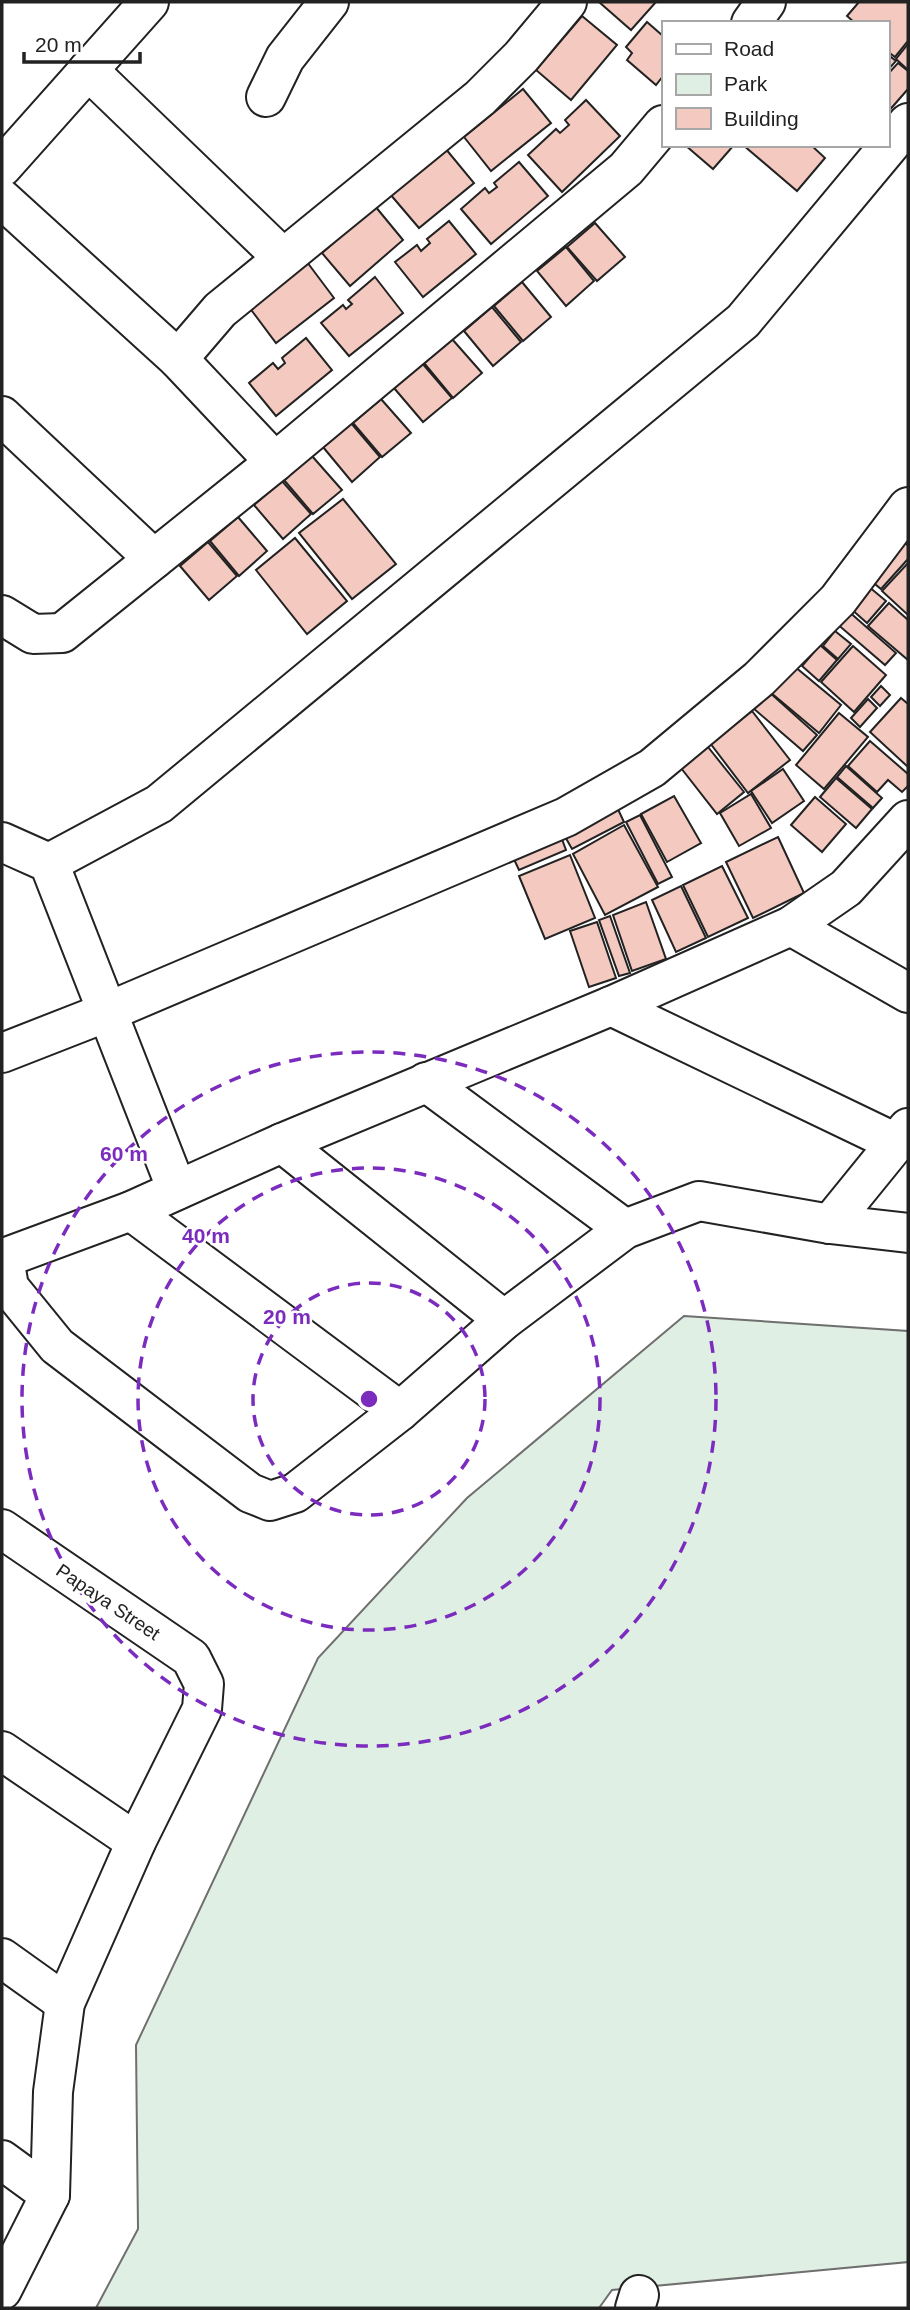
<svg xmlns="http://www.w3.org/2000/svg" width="910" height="2310" viewBox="0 0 910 2310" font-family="Arial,sans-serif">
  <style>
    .green { fill: #e0efe3; stroke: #6f6f6f; stroke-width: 2 }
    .building { fill: #f3c9c0; stroke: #222; stroke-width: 2 }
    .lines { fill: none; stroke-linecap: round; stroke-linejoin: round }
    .minor-casing { stroke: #222; stroke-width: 42 }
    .minor { stroke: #fff; stroke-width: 38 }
    .ring { fill: none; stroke: #7b2cbf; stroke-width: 3.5; stroke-dasharray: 12 9 }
    .labels { text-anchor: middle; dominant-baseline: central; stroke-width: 5; stroke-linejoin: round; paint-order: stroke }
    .street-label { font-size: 19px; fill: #222; stroke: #fff }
    .centre { fill: #7b2cbf; stroke: #fff; stroke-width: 3.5 }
    .ring-label { font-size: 21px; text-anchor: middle; font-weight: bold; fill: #7b2cbf; stroke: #fff; stroke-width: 5; stroke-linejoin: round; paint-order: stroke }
  </style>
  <rect width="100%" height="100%" fill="#fff"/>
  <!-- green -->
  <polygon class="green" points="684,1316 908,1331 908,2262 612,2290 599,2308 96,2308 138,2229 136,2045 318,1658 467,1498"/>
  <!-- building -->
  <g class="building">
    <polygon points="599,2 656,2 631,30"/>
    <polygon points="859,2 908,2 908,41 895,57 887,51 887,23 855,23 847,16"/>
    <polygon points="582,16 617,45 571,100 536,70"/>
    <polygon points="647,22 663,36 663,76 656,85 627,60 632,53 626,47"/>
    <polygon points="908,44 908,70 896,59"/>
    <polygon points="887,54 896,61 887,71"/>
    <polygon points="898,63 908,71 908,89 887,113 887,75"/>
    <polygon points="523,89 551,123 491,171 464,137"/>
    <polygon points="586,100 620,136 562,192 528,155 556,129 560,133 569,125 565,120"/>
    <polygon points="685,145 734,145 713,169"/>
    <polygon points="743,145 811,145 825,158 797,191"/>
    <polygon points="445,148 474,183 419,228 390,194"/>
    <polygon points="519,162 548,196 491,244 461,209 485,188 489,193 497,187 494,183"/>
    <polygon points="375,206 403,240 350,286 322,253"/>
    <polygon points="449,221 476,254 423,297 395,262 417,245 421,251 430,243 427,239"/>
    <polygon points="595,223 625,257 597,281 567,247"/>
    <polygon points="566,247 594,281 566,306 537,271"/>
    <polygon points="307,262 334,298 276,343 249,307"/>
    <polygon points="375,277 403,313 349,356 321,323 343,305 346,309 352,304 348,300"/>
    <polygon points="522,282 551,317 523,341 494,306"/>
    <polygon points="492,307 521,342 493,366 464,331"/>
    <polygon points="306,338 332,370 276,416 249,383 273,363 278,369 285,363 282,358"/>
    <polygon points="452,339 482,373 453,398 424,363"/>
    <polygon points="422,363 452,398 423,422 394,388"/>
    <polygon points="381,399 411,433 382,457 353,423"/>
    <polygon points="351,423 380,457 352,482 323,447"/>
    <polygon points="312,456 342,490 313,514 284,480"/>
    <polygon points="282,481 311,514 283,539 254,505"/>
    <polygon points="343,499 396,564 352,599 299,533"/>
    <polygon points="238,517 267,551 239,576 210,541"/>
    <polygon points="295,538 347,601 307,634 256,570"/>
    <polygon points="904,541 908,546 908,559 881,589 870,580"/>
    <polygon points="208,542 237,576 209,600 180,566"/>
    <polygon points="908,563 908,615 882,591"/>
    <polygon points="868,586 886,601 867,623 850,608"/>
    <polygon points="889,603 908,620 908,660 868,626"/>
    <polygon points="847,610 896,653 885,665 836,623"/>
    <polygon points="835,631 851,644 838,659 823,646"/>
    <polygon points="820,645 837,660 819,681 802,666"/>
    <polygon points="853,646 886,675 854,712 821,682"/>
    <polygon points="794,666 841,705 819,733 770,692"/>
    <polygon points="881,686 890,695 880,706 871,697"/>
    <polygon points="768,691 817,735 803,751 753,708"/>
    <polygon points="901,698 908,704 908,767 870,732"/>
    <polygon points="868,699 877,708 860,727 851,718"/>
    <polygon points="752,711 790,760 748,793 710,743"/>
    <polygon points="839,713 868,737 824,789 796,765"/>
    <polygon points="870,741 908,774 908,786 902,792 888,780 877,792 848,766"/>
    <polygon points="708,747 744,792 717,814 681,768"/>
    <polygon points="846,766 882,798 873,808 837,777"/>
    <polygon points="783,769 804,801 772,823 751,791"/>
    <polygon points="836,778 872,809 856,828 820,797"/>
    <polygon points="751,794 771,828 739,846 720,813"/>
    <polygon points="674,796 701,843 667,862 641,814"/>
    <polygon points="815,797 846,824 822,852 791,825"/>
    <polygon points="616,805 624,822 572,849 563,833"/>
    <polygon points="640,815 672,877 658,884 626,822"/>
    <polygon points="624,825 658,887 605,915 573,854"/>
    <polygon points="560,834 566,850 519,870 512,855"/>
    <polygon points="778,837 804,893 753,918 726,862"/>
    <polygon points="570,855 595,918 545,939 519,876"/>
    <polygon points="722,866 748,918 708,937 683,885"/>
    <polygon points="681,886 706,938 676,952 652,900"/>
    <polygon points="646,902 666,959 632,971 613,915"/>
    <polygon points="610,916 630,973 619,976 599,920"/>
    <polygon points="597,922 616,978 589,987 570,931"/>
  </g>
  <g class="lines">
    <!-- minor casing -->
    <g class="minor-casing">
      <g id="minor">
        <polyline points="751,23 766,2"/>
        <polyline points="88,70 282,257"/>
        <polyline points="266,97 285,58 329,2"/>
        <polyline points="2,167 149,2"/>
        <polyline points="2,199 178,359 275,462 626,169 663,125"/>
        <polyline points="178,359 220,310 480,98 521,57 567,2"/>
        <polyline points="2,416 154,559"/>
        <polyline points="2,615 33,634 62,633 275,462"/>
        <polyline points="908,820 846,888 791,926 611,1006 282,1143 131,1211 4,1258 9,1287 57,1346 250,1493 270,1501 295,1493 400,1411 504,1320 625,1229 699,1201 830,1224 908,1233"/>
        <polyline points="2,842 49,863 177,1190"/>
        <polyline points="49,863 159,804 743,321 908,123"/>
        <polyline points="791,926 908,993"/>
        <polyline points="611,1006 896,1143"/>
        <polyline points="2,1053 107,1012 566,817 652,768 759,679 838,600 908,507"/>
        <polyline points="426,1082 625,1229"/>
        <polyline points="282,1143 504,1320"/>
        <polyline points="131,1211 400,1411"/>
        <polyline points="830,1224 908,1128"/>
        <polyline points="2,1529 191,1658 204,1684 202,1709 136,1842 65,2003 53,2092 50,2195 2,2290"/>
        <polyline points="2,1751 136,1842"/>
        <polyline points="2,1958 65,2003"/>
        <polyline points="2,2160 50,2195"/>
        <polyline points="635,2308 639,2295"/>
      </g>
    </g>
    <!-- minor -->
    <use href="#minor" class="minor"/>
  </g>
  <!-- distance rings -->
  <g class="ring">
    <circle cx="369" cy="1399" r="116"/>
    <circle cx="369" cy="1399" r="231"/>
    <circle cx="369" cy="1399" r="347"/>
  </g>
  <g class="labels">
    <!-- street labels -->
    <g class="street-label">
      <text transform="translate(108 1602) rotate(34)">Papaya Street</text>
    </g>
  </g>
  <circle cx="369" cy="1399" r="10" class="centre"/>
  <g class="ring-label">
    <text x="124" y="1161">60 m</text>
    <text x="206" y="1243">40 m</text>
    <text x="287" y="1324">20 m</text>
  </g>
  <!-- border -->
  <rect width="910" height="2310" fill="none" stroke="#222222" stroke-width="7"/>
  <!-- legend -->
  <rect x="662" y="21" width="228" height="126" fill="#ffffff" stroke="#a7a7a7" stroke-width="2"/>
  <rect x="676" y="44" width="35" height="10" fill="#ffffff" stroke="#a7a7a7" stroke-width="2"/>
  <text x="724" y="56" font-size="21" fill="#222222">Road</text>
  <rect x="676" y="74" width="35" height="21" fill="#e0efe3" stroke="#a7a7a7" stroke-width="2"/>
  <text x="724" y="91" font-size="21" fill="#222222">Park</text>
  <rect x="676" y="108" width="35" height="21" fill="#f3c9c0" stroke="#a7a7a7" stroke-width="2"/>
  <text x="724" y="126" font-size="21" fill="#222222">Building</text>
  <!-- scale -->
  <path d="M24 52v10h116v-10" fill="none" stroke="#222222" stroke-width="3.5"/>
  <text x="35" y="52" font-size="21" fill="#222222" stroke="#ffffff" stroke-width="5" paint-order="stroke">20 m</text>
</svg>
